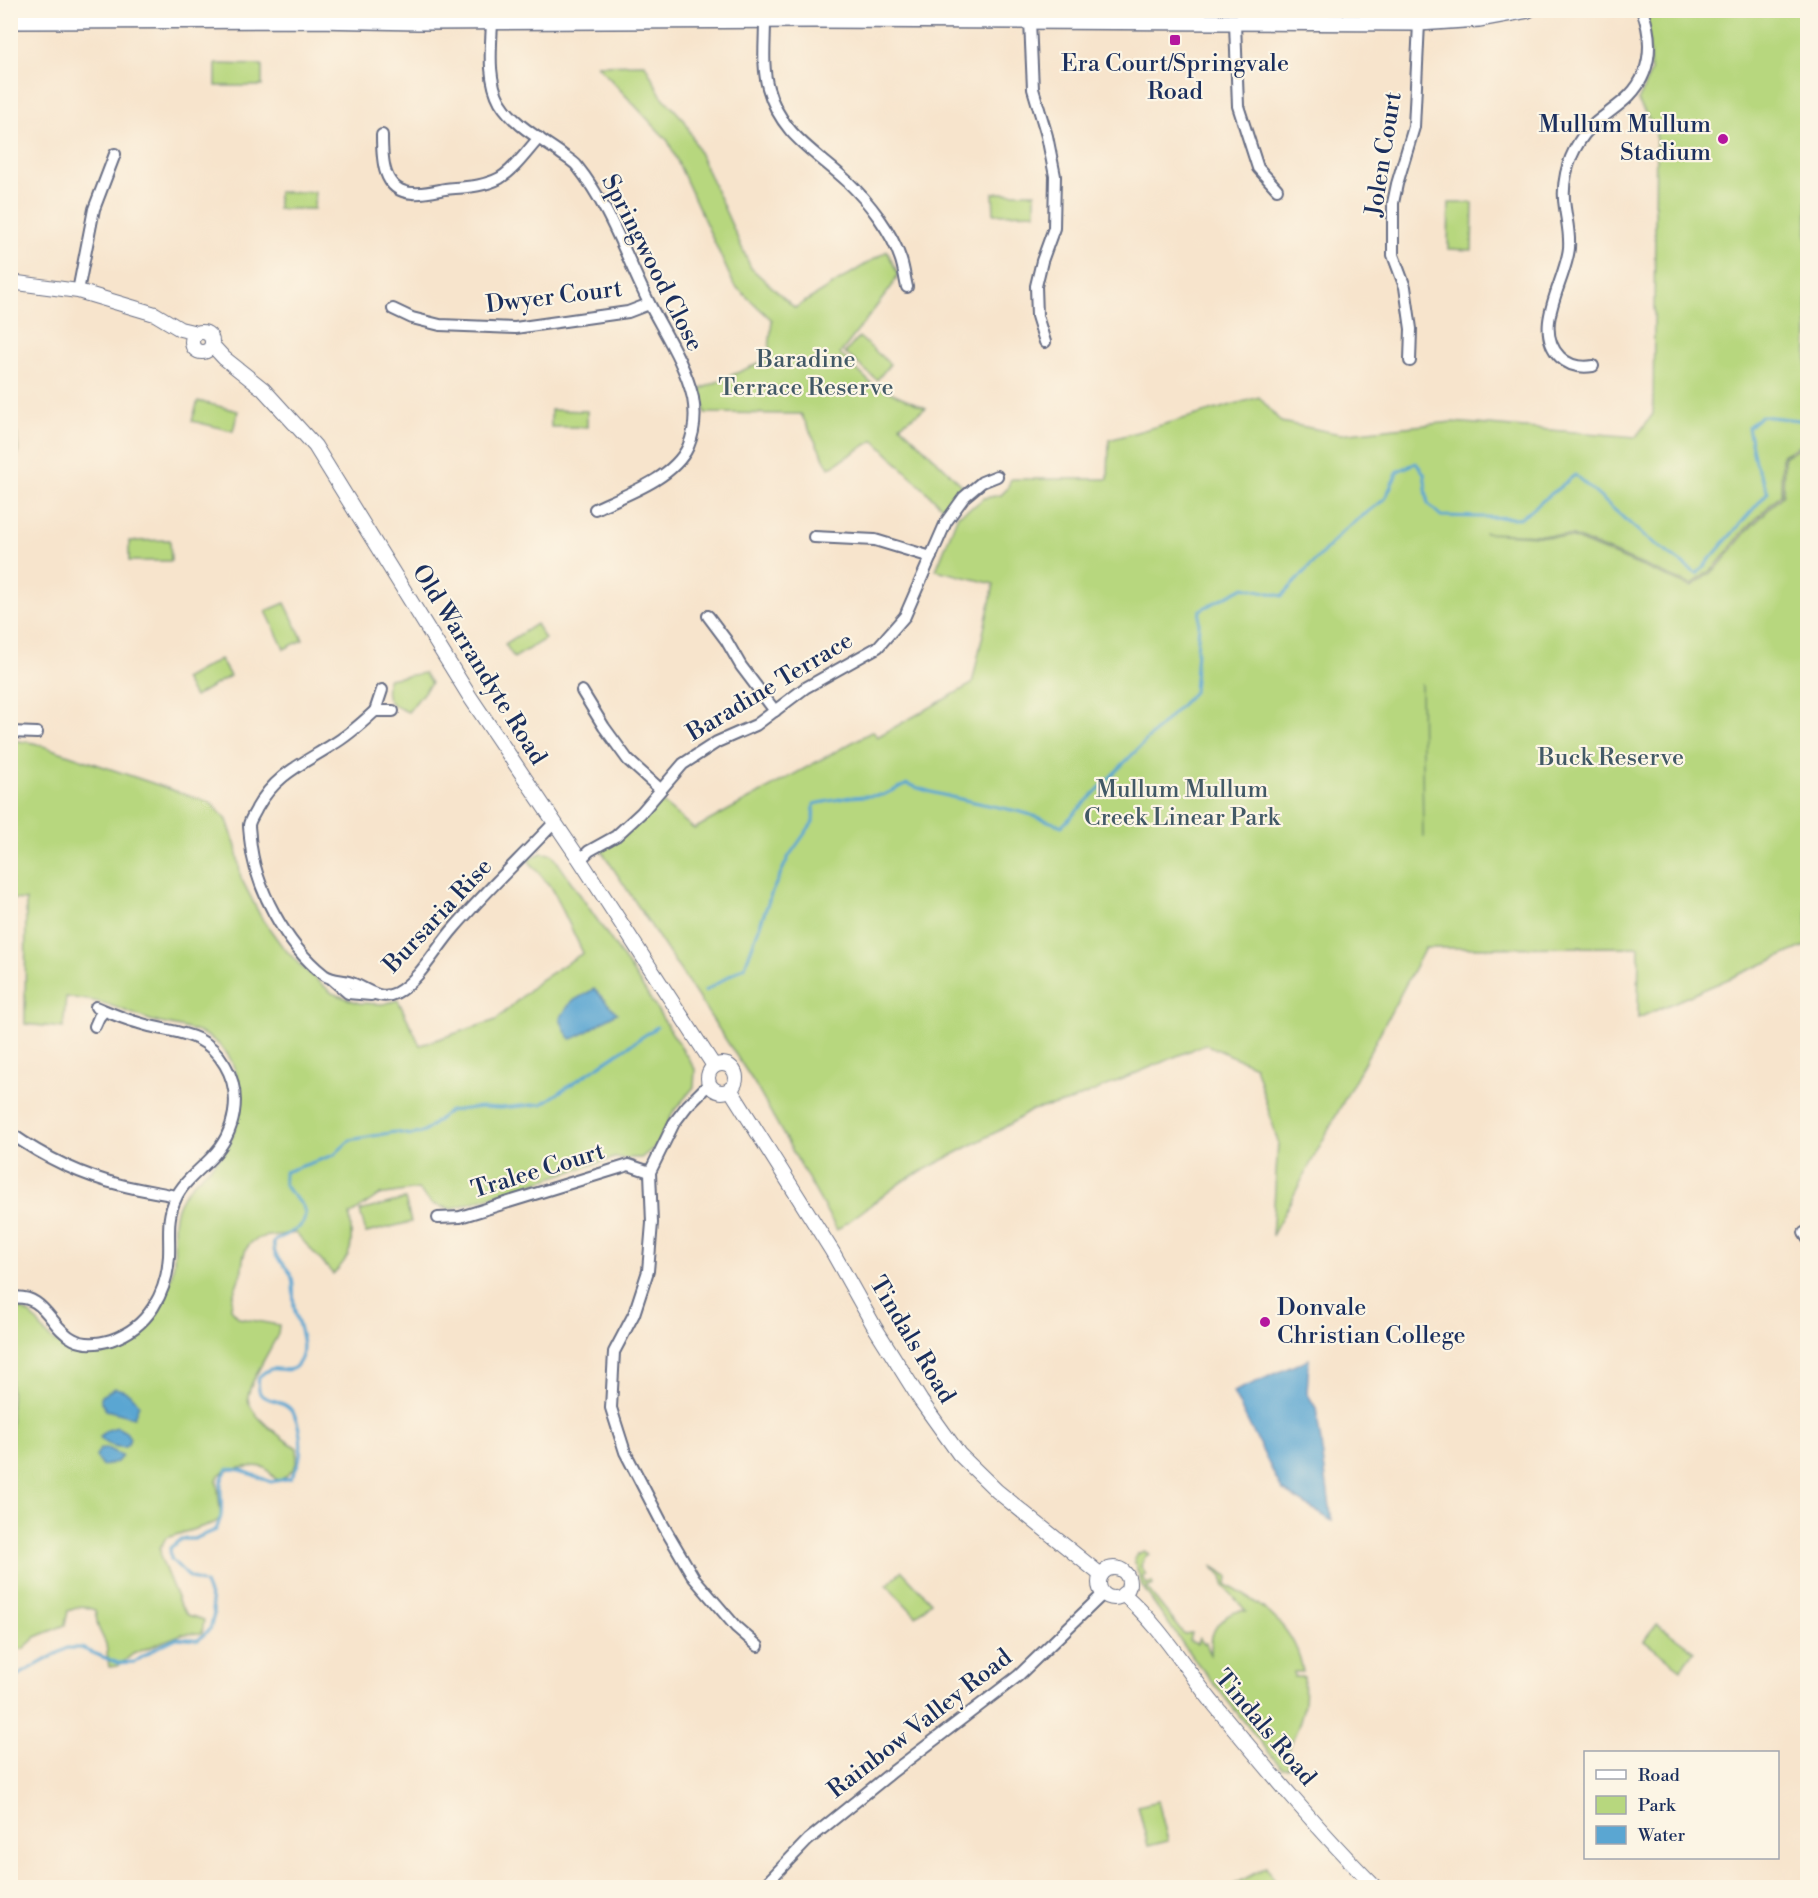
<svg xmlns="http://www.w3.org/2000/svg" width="1818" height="1898" viewBox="0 0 1818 1898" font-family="'Libre Bodoni',serif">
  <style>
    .green { fill: #b7d77e; stroke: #69836e; stroke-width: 1.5; fill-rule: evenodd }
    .water { fill: #5aa6d2; stroke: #3a6a98; stroke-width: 1.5 }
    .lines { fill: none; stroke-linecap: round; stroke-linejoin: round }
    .stream { stroke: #5aa6d2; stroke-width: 3 }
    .street-casing { stroke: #686e84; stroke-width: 14 }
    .secondary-casing { stroke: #686e84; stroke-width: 16 }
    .primary-casing { stroke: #686e84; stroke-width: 18 }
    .street { stroke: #fff; stroke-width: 10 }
    .secondary { stroke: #fff; stroke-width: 14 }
    .primary { stroke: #fff; stroke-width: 15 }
    .poi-dot { fill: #b5179e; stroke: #fcf5e5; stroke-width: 2 }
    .labels { text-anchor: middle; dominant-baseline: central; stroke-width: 4.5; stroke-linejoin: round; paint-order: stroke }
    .poi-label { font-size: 24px; fill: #1b2f5e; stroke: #fcf5e5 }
    .street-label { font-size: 24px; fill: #1b2f5e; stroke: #fcf5e5 }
    .park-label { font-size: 24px; fill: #425966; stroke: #fcf5e5 }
  </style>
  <rect width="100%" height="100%" fill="#fcf5e5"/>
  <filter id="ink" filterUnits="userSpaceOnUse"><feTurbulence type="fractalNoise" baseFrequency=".0167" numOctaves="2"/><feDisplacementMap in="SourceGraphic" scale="12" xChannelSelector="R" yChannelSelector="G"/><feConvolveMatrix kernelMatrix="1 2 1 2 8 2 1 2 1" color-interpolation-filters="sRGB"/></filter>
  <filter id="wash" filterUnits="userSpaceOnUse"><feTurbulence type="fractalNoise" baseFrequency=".008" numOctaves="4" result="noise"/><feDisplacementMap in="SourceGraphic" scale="24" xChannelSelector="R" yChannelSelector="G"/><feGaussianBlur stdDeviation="1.35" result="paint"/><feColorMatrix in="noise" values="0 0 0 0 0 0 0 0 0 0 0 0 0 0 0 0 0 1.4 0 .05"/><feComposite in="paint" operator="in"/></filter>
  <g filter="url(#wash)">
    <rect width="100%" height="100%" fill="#f7e4cc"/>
    <!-- green -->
    <g class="green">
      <path d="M1665,10L1807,11V442L1782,455L1781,494L1743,532L1715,567L1691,585L1573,536L1484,533L1573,538L1691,587L1717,568L1745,533L1783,495L1784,456L1807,445V945L1638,1018L1639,947L1425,948L1272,1236L1278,1142L1255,1066L1205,1044L1066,1103L1032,1110L1002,1129L903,1181L837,1230L753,1081L601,850L658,799L694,829L873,731L877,737L972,684L994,584L936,570L958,515L974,506L984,498L1001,495L1007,489L1011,479H1108L1109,440L1259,397L1281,422L1340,434L1452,422L1636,437L1653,414L1656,131L1638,101L1651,71L1647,18ZM1421,683L1423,837L1421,684Z"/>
      <polygon points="216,64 262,65 262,86 216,86"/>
      <polygon points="645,64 661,95 685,121 751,268 795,308 887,251 898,274 892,286 840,354 872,384 926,408 900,425 966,489 946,511 874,440 829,468 801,414 705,413 701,389 768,359 772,320 734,285 668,141 597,65"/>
      <polygon points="278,192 315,192 314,209 278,209"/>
      <polygon points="993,193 1035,193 1035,213 994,214"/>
      <polygon points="1449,203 1473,203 1472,250 1448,249"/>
      <polygon points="859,337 890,364 877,380 845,353"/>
      <polygon points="198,401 238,411 233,431 192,421"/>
      <polygon points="551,410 587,411 587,427 551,427"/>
      <polygon points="10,434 17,434 18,454 11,455"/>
      <polygon points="170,540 171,561 129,561 129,541"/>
      <polygon points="285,603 303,640 284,649 266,611"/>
      <polygon points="536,624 545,639 514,658 505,644"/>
      <polygon points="220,659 230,676 194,697 184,679"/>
      <path d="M424,673L431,683L408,712C389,704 383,701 388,679Z"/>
      <path d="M11,740L34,743L211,803L227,820L236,847L241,878L261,917L282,946L302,967L332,993L359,1003L383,1004L398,1000L420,1045L496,1020L540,980L583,953L553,890L528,860L541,853L552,854L633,972L695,1069L694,1087L673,1112L656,1146L641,1158H614L451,1209L432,1204L418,1189L379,1195L350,1215C352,1243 355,1253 333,1274L296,1233C279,1237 249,1231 244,1255C242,1261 243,1267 241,1273C237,1286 231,1295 231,1309L239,1318L279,1325L278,1334C272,1347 247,1386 248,1398C249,1415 284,1440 297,1448C298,1467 294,1471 279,1481C272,1478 271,1472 265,1468C257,1463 225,1470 219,1475L217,1481L221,1518L214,1523L166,1538L160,1548L161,1559L180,1605L188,1615L204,1620L202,1633L182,1634L133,1654L118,1666L109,1667L106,1644L98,1627L95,1610L82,1606L68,1611L65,1625L36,1637L23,1649L11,1650V1305C19,1308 28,1311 34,1318C40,1323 42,1331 48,1336C58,1346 75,1352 89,1351C105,1350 139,1336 150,1324C161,1312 173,1277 174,1261C176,1241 170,1222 179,1203C190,1179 217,1167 229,1144C246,1109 245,1055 205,1035C188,1027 171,1026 153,1021C137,1016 122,1009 106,1004C94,1000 79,999 66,997L63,1028L25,1024L26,900L11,899Z"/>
      <polygon points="405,1199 411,1222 366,1233 360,1211"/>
      <path d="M1144,1551L1149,1554L1145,1557L1141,1566L1146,1575L1142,1576L1146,1584L1152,1582L1153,1585L1147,1588L1184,1634L1191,1633L1189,1641L1197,1644L1199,1638L1204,1644L1206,1643L1211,1656C1211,1650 1211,1642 1212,1636C1216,1621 1233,1609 1246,1611L1225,1587L1222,1577L1212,1566L1228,1576L1227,1585C1264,1606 1296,1627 1303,1672H1294V1677H1304C1307,1713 1299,1726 1284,1758L1286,1761H1292L1288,1768H1282L1271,1755L1190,1654L1142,1586L1134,1559L1137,1554Z"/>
      <polygon points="902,1571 931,1602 916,1616 887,1585"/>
      <polygon points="1657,1624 1694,1651 1681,1669 1644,1641"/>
      <polygon points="1158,1801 1168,1841 1148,1846 1138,1806"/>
      <polygon points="1266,1867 1276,1885 1271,1887 1230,1887"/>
    </g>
    <!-- water -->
    <g class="water">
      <path d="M594,989L617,1013C601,1021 588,1034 571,1039L565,1031L560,1018L571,1002Z"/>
      <polygon points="1309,1359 1307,1393 1316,1408 1332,1521 1282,1490 1233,1392"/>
      <path d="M115,1388C126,1390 134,1395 139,1405L134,1417L106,1410L101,1402V1396Z"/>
      <path d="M117,1427L126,1432L130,1438L128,1444L125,1447C116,1448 105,1444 100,1437L105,1431Z"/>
      <polygon points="107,1448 122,1456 117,1462 102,1466 96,1456 100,1449"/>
    </g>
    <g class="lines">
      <!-- stream -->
      <g class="stream">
        <path d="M705,991L745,966L772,892L789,856L813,822L814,804L850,797L883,795L907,784C944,798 983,803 1021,812C1035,816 1048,821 1062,826L1194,692L1200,610L1244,587L1282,596L1344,530L1385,499L1398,471L1416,463L1424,473L1428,504L1441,516L1521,518L1575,475L1644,536L1697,574L1768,492L1755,462L1748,427L1761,416L1808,421"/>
        <path d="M10,1680L67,1648H81L118,1663L135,1662L154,1649L177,1638L198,1640L210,1629L214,1614L211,1599L205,1584L188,1576L171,1559L170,1548L181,1539H194L216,1530C217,1526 220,1521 221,1516C224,1499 215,1483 228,1469L241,1470L271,1482L291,1478C294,1472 298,1466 299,1461C303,1446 300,1415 287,1406C271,1395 255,1405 259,1377C262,1374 267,1370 271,1369C279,1367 291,1374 297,1365C311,1349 296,1323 294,1306C293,1297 294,1286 292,1278C287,1261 272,1263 274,1242C282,1234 300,1232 304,1220C311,1198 277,1196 285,1172L334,1155L350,1140L395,1132L411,1135L424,1132L449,1111L481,1107L500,1108L542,1104L657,1027"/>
      </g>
    </g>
  </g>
  <g filter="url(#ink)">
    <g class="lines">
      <!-- street casing -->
      <g class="street-casing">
        <g id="street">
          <path d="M765,20C765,42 762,67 768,88C781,135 815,151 847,181C869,202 892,232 901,260C904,269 905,279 907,287"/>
          <polyline points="1030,21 1033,89 1047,136 1055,176 1054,228 1042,261 1036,286 1037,316 1045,342"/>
          <path d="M492,22C491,48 487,79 500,102C513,124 539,138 559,152C565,157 573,161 577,166C610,207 626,257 649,303C665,334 685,364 693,398C696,415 695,431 688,447C673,479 625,495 595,509"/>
          <polyline points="1235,23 1238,106 1258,168 1277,189"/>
          <path d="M382,135C382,158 382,192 413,193C423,194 435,191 445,189C464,187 483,187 500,178C515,169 527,151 539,138"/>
          <polyline points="78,291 94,209 115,154"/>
          <polyline points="393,309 412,318 440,325 515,328 628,312 649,304"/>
          <polyline points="1410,361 1411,329 1405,287 1393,255 1393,203 1397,184 1414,127 1419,23"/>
          <path d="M1593,366C1580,368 1569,366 1560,357C1531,328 1566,281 1569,248C1570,234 1567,222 1565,208C1561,185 1567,161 1579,142C1596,113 1631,107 1644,73C1652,52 1650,31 1642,10"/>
          <polyline points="814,537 875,540 931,557"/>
          <polyline points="708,616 726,640 741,666 775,711"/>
          <polyline points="382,690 375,711 393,711"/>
          <polyline points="582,691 604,727 628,760 660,789"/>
          <path d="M375,711C362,723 348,736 332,745C302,764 275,775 257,808C255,813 250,819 249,825C249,829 250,834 250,838C254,887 286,945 324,975C334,982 344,979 354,984C369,990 380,1001 396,993C419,981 437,947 454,928C485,892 521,858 554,823"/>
          <polyline points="10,732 37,733"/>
          <polyline points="580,860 589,851 616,836 641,813 683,764 717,742 756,725 805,688 878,647 905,616 946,522 964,497 982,482 997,476"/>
          <polyline points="333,980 348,993 371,995"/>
          <polyline points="95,1026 99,1017 104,1011"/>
          <polyline points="709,1084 687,1106 674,1123 650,1172 652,1223 648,1271 634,1314 614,1352 611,1408 625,1452 663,1525 694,1578 736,1627 758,1646"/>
          <path d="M10,1133C44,1157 80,1175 121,1185C139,1190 158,1192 176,1196"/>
          <polyline points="438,1218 460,1217 629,1165 650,1172"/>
          <polyline points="1804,1233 1808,1239"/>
          <path d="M10,1298C59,1290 48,1359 111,1340C148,1328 167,1293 169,1256C170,1235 166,1218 176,1198C183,1182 200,1170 212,1157C235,1133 243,1095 225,1065C204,1029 173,1034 139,1023C124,1019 110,1013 96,1007"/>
          <polyline points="762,1888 808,1840 891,1773 1018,1676 1103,1594"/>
        </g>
      </g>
      <!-- secondary casing -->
      <g class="secondary-casing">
        <g id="secondary">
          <polyline points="10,282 78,291 155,314 180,329 197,333"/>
          <circle cx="202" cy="342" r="10"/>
          <polyline points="212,345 224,358 263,389 315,446 470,697 580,860 714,1066"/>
          <circle cx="722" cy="1078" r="14"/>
          <polyline points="730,1089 832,1251 874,1326 921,1401 959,1454 997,1491 1101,1575"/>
          <circle cx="1114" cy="1583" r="15"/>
          <path d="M1123,1594C1159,1624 1184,1667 1213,1703C1265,1766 1318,1830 1376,1888"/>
        </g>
      </g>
      <!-- primary casing -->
      <g class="primary-casing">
        <polyline id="primary" points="10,21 314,20 418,22 813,20 1419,23 1479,19 1528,10"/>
      </g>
      <!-- street -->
      <use href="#street" class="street"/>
      <!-- secondary -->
      <use href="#secondary" class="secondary"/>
      <!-- primary -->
      <use href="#primary" class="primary"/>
    </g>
  </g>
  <!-- markers -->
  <g class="poi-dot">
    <rect x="1169" y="34" width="12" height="12" rx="3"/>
    <circle cx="1723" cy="139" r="6"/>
    <circle cx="1265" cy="1322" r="6"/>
  </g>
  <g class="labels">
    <!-- poi labels -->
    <g class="poi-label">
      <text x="1175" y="64">Era Court/Springvale<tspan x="1175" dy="28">Road</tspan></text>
      <text x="1711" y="125" text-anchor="end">Mullum Mullum<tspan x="1711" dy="28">Stadium</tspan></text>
      <text x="1277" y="1308" text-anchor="start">Donvale<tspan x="1277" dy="28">Christian College</tspan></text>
    </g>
    <!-- street labels -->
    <g class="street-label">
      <text transform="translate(1384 154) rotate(-81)">Jolen Court</text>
      <text transform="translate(652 263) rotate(63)">Springwood Close</text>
      <text transform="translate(554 297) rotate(-7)">Dwyer Court</text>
      <text transform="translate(479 665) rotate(58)">Old Warrandyte Road</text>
      <text transform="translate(770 687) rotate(-31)">Baradine Terrace</text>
      <text transform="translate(438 916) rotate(-47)">Bursaria Rise</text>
      <text transform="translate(538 1171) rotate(-17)">Tralee Court</text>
      <text transform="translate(912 1340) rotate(59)">Tindals Road</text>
      <text transform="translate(920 1724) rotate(-38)">Rainbow Valley Road</text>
      <text transform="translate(1265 1728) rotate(50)">Tindals Road</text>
    </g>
    <!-- park labels -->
    <g class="park-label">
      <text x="806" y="360">Baradine<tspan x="806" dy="28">Terrace Reserve</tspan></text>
      <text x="1611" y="758">Buck Reserve</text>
      <text x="1182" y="790">Mullum Mullum<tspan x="1182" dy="28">Creek Linear Park</tspan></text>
    </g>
  </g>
  <!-- margin -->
  <rect width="1818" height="1898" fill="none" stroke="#fcf5e5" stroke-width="36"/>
  <!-- legend -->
  <rect x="1584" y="1751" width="195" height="108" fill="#fcf5e5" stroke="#a2a6af" stroke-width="1.5"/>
  <rect x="1596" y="1770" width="30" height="9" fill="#ffffff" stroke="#a2a6af" stroke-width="1.5"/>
  <text x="1638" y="1781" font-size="18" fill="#1b2f5e">Road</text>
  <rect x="1596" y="1796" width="30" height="18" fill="#b7d77e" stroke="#a2a6af" stroke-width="1.5"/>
  <text x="1638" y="1811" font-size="18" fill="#1b2f5e">Park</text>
  <rect x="1596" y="1826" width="30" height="18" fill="#5aa6d2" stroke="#a2a6af" stroke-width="1.5"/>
  <text x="1638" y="1841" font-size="18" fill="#1b2f5e">Water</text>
</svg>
